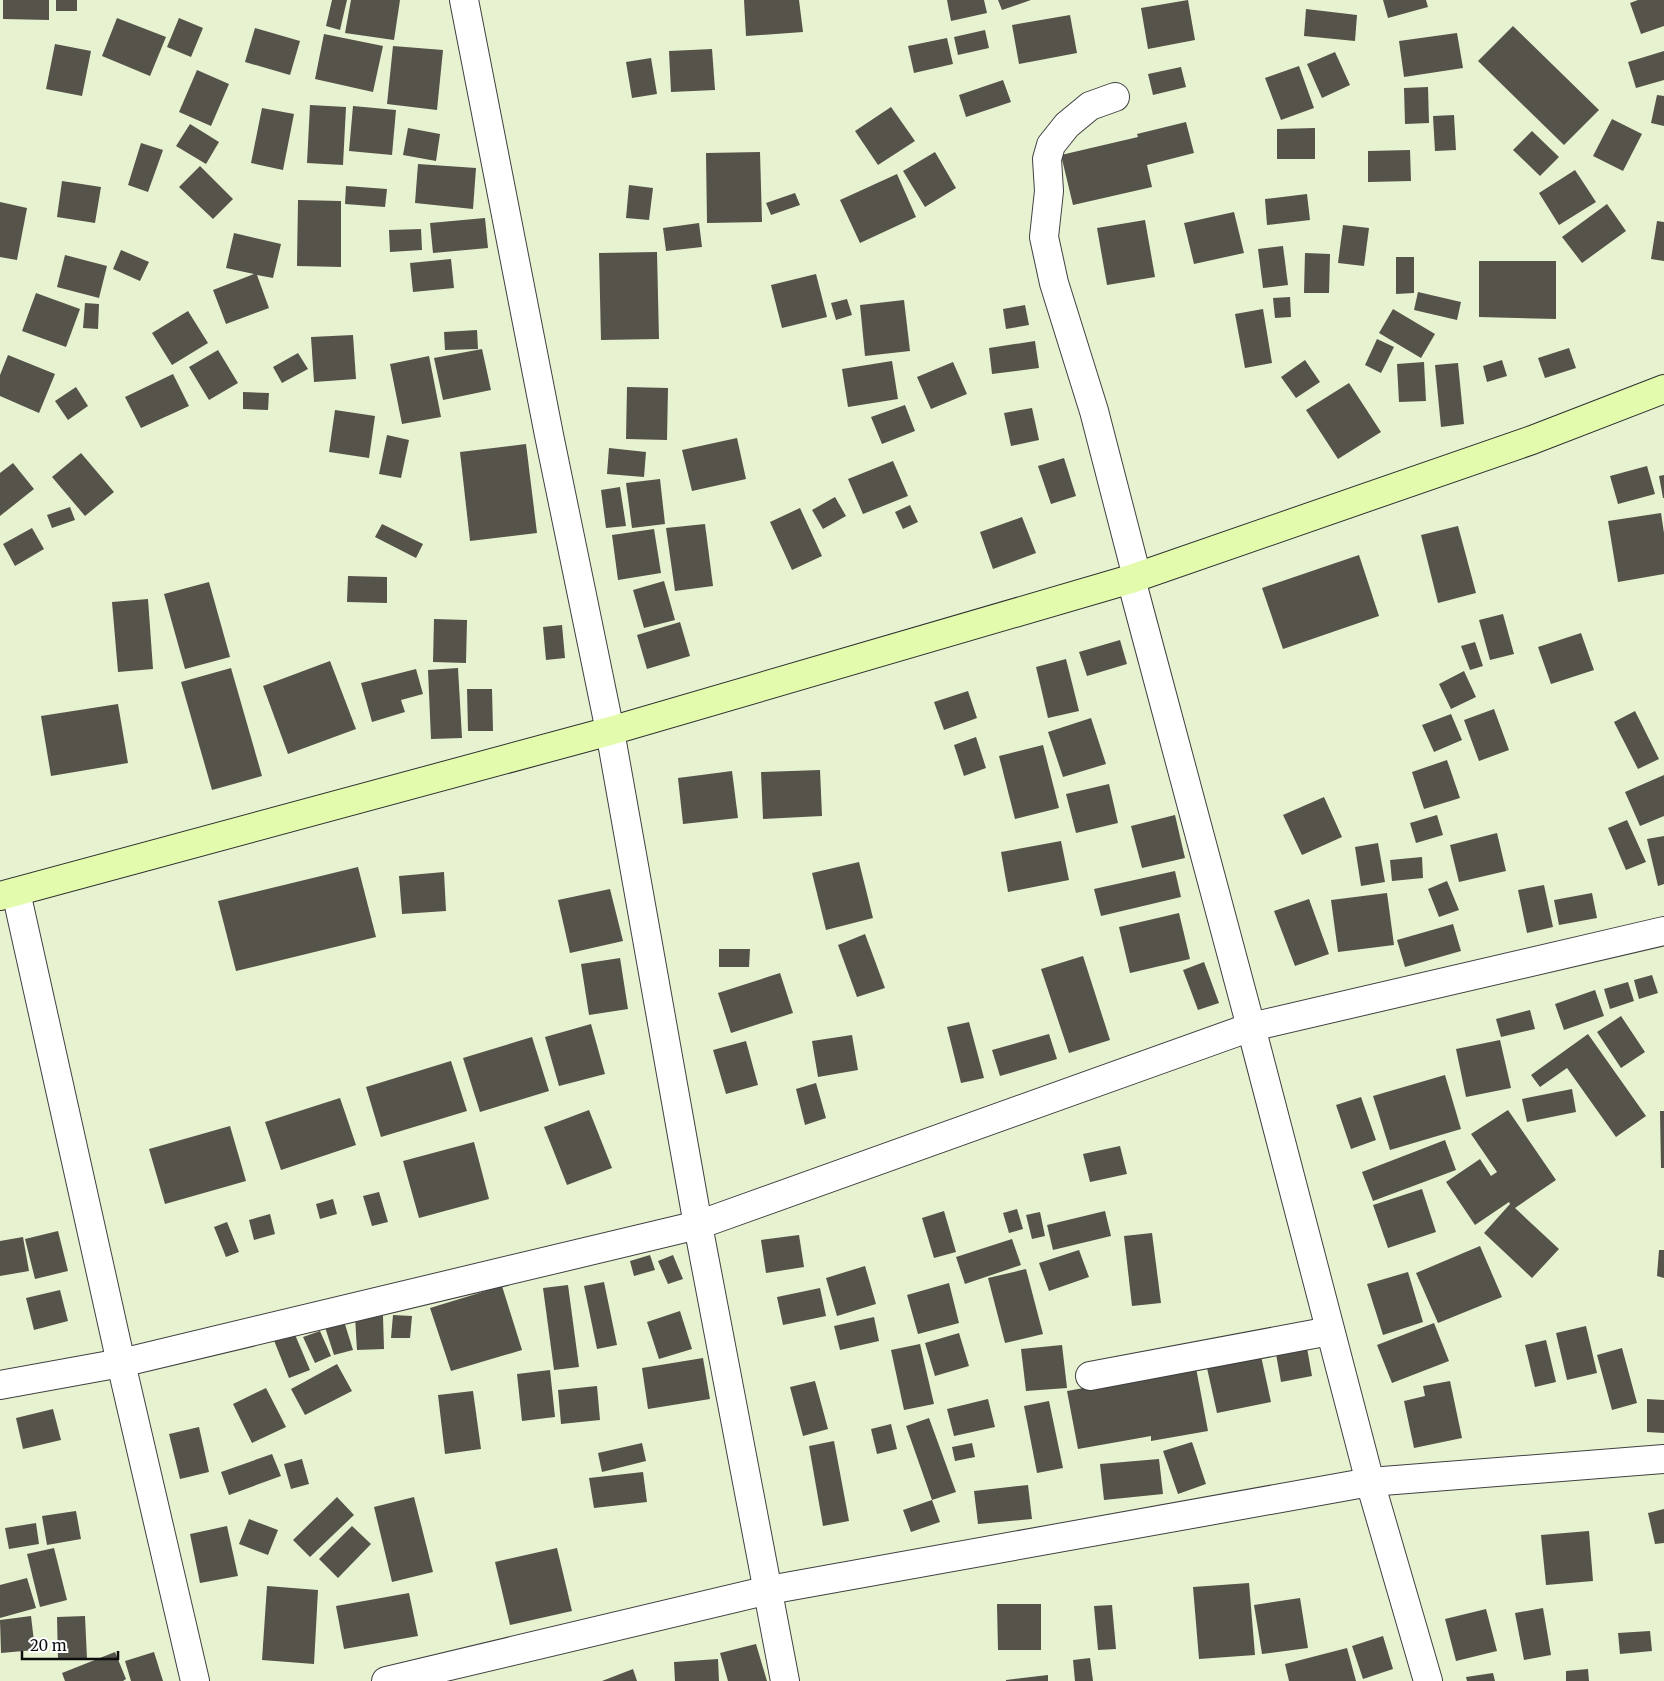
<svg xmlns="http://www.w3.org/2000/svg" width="1664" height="1681" viewBox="0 0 1664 1681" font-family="Merriweather,serif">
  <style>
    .farmland { fill: #e7f3d0 }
    .building { fill: #56534a }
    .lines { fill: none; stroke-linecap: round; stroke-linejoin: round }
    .street-casing { stroke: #404040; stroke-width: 30 }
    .secondary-casing { stroke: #2f2f2f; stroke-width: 30 }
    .street { stroke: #fff; stroke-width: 28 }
    .secondary { stroke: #e3fbad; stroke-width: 28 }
  </style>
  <rect width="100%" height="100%" fill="#fbfeef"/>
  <!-- farmland -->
  <rect class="farmland" x="0" y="0" width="1664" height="1681"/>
  <!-- building -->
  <g class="building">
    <polygon points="3,0 49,0 49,20 3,19"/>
    <rect x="56" y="0" width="21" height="11"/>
    <polygon points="332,0 347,0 340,30 326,26"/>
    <polygon points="351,0 400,0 394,40 345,33"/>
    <polygon points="744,0 799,0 803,32 746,36"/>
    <polygon points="947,0 984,0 987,13 951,21"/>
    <polygon points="998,0 1031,0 1002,10"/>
    <polygon points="1188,0 1195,40 1148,49 1141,8"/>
    <polygon points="1383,0 1426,0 1428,7 1388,18"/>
    <polygon points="1638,0 1664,0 1664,26 1641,34 1630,3"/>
    <polygon points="1306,9 1357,15 1355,41 1304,36"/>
    <polygon points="1070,15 1077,53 1019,64 1012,25"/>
    <polygon points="117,18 166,37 150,76 102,56"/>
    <polygon points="179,18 203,28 191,57 167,47"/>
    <polygon points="1513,26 1599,110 1564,145 1478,61"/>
    <polygon points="255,28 300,41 290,75 245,62"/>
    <polygon points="985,30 989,48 958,55 954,37"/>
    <polygon points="1457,33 1463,68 1404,77 1399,41"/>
    <polygon points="324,34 383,46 373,92 315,79"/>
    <polygon points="947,38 953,64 914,73 908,46"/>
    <polygon points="55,44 91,51 82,96 46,89"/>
    <polygon points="393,46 443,50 437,110 387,104"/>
    <polygon points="712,49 715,90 671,92 669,51"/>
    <polygon points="1664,51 1664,80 1636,88 1628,62"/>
    <polygon points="1335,52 1350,85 1322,98 1307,64"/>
    <polygon points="651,58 657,94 632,98 626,62"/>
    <polygon points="1299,66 1314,108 1281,120 1265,78"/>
    <polygon points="1181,67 1186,87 1153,95 1148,74"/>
    <polygon points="197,70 229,84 211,126 179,112"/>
    <polygon points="1003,80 1011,102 966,117 959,95"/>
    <polygon points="1428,87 1429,123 1405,124 1404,88"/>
    <polygon points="1657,95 1664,96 1664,126 1651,123"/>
    <polygon points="310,105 346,107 343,165 307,163"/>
    <polygon points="353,106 396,110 392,155 349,151"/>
    <polygon points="891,107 915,141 878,165 855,131"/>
    <polygon points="262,108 294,114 283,170 251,163"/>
    <polygon points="1454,115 1456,150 1435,151 1433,116"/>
    <polygon points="1612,119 1642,134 1623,171 1593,156"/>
    <polygon points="1186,122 1194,153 1147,165 1152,187 1073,205 1061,155 1138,137 1137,134"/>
    <polygon points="190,124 219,142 206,164 176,146"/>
    <polygon points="408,128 440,134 436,161 403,155"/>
    <polygon points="1315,128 1315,159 1277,159 1277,129"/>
    <polygon points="1532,131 1559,157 1540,176 1513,150"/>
    <polygon points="141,143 163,150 148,192 128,185"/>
    <polygon points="1410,150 1411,181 1368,182 1368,151"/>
    <polygon points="760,152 762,222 707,223 706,153"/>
    <polygon points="935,152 956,188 925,207 903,171"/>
    <polygon points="418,164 476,168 473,209 415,203"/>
    <polygon points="200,166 233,199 213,219 179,187"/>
    <polygon points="1575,170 1596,202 1559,225 1539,193"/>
    <polygon points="897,174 916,217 860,243 840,200"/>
    <polygon points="62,181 101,187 95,223 57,217"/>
    <polygon points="629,185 653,188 649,220 626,218"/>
    <polygon points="346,186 387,189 385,207 345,204"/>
    <polygon points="795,193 800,205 771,215 766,203"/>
    <polygon points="1307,194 1310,220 1267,225 1265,199"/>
    <polygon points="298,200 341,201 341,267 297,266"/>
    <polygon points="0,202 27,208 17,260 0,257"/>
    <polygon points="1607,204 1626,231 1582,263 1562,237"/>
    <polygon points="1234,212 1244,253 1194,264 1184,223"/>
    <polygon points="485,218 488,248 433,253 430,223"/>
    <polygon points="1145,220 1155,277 1107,285 1097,228"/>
    <polygon points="1657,221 1664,222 1664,261 1651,259"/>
    <polygon points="699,223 702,247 666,251 663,228"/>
    <polygon points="1343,225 1369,228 1364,266 1338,263"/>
    <polygon points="421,229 422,250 390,252 389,230"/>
    <polygon points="234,233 281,244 273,278 257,275 269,308 226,324 213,290 254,274 226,268"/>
    <polygon points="1283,246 1288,285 1263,288 1258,249"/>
    <polygon points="121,250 149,262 140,281 113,269"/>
    <polygon points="657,252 659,339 601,340 599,253"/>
    <polygon points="1305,253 1330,254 1329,293 1304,293"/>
    <polygon points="65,255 107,266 99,298 57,287"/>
    <polygon points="1396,257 1414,257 1414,293 1396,294"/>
    <polygon points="451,259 454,288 413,292 410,263"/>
    <polygon points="1479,261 1556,261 1556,319 1479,317"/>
    <polygon points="816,274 827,317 782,328 771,285"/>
    <polygon points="1418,292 1461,302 1457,320 1414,310"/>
    <polygon points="36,293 80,309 66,347 22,331"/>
    <polygon points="1290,297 1291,317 1275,318 1273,298"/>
    <polygon points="847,299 852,315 836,320 831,303"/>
    <polygon points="904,300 910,351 865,356 860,305"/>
    <polygon points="85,303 99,304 98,329 83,328"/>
    <polygon points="1025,305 1029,325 1006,329 1003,309"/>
    <polygon points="1263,309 1272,363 1245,368 1235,314"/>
    <polygon points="1393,309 1435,334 1421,358 1379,333"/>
    <polygon points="188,311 208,343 172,365 152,333"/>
    <polygon points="477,330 478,349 445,350 444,332"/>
    <polygon points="353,335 356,379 314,382 311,337"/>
    <polygon points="1377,339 1394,347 1381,373 1365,365"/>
    <polygon points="1035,341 1039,368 992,374 989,348"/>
    <polygon points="1569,348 1576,368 1545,378 1538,358"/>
    <polygon points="482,349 491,390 443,400 434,358"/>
    <polygon points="218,350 238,383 209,400 189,367"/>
    <polygon points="298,353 308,369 282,383 273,367"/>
    <polygon points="8,355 55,374 39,413 0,396 0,375"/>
    <polygon points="429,356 441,417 402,424 390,364"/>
    <polygon points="1305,360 1320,382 1296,398 1281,377"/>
    <polygon points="1502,360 1507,376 1487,382 1483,366"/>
    <polygon points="892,361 898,399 848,407 842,369"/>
    <polygon points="953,362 967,394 931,409 917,377"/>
    <polygon points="1424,362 1426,401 1399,402 1397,364"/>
    <polygon points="1458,363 1464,424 1441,427 1435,365"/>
    <polygon points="173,374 189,406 141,428 125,397"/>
    <polygon points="1349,383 1381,432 1338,459 1306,410"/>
    <polygon points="76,387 88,406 68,420 55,401"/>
    <polygon points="627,387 668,388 667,440 626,439"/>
    <polygon points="243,392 269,393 268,410 243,409"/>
    <polygon points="905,405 915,431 882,444 871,417"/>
    <polygon points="1032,408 1039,440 1011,446 1004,413"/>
    <polygon points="335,410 375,416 369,458 329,452"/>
    <polygon points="387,435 409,440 401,478 379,474"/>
    <polygon points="737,438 746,479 692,491 682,450"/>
    <polygon points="526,444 537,533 470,541 460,452"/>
    <polygon points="609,448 646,452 644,477 607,474"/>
    <polygon points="81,453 114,492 85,516 52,477"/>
    <polygon points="1064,458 1076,496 1051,504 1038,466"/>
    <polygon points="893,461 908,496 863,514 848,479"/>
    <polygon points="13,463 34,489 0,516 0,473"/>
    <polygon points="1647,466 1655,494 1618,504 1610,476"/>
    <polygon points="1664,475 1664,498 1663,498 1659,476"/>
    <polygon points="660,479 665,524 632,528 626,483"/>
    <polygon points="620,487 626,526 606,528 601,490"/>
    <polygon points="835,497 846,516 823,529 812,510"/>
    <polygon points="910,505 918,522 903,529 895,512"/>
    <polygon points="70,507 75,520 52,528 47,515"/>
    <polygon points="800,508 822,556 792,570 770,522"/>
    <polygon points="1661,513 1664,533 1664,574 1618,582 1608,521"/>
    <polygon points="1022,517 1036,553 993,569 980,532"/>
    <polygon points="382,524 423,544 416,558 375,537"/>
    <polygon points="705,524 713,586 675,591 666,528"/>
    <polygon points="1458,526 1476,593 1438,603 1421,535"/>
    <polygon points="32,528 44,549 15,566 3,544"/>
    <polygon points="654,529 661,573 618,580 612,535"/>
    <polygon points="1359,555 1379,616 1283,649 1262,588"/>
    <polygon points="348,576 387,577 387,603 347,602"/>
    <polygon points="664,581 675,620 644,628 633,590"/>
    <polygon points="209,582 230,657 185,669 164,594"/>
    <polygon points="148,599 153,669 118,672 112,602"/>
    <polygon points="1503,614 1514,654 1490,660 1479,620"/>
    <polygon points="434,619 467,620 466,663 433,662"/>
    <polygon points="680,622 690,656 647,669 637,635"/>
    <polygon points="562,625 565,658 546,660 543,627"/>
    <polygon points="1581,633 1594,670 1551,684 1538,647"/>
    <polygon points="1120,640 1127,664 1087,676 1079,652"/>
    <polygon points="1475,642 1483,666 1470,670 1461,646"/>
    <polygon points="1066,659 1079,711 1048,718 1036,667"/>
    <polygon points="330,661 356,729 288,754 263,686"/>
    <polygon points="231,668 262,776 212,790 181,682"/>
    <polygon points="458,668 462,738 431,739 428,670"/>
    <polygon points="416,669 423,694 401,700 405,712 372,722 361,683"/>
    <polygon points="1464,671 1476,697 1451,709 1439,684"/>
    <polygon points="467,689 492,689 493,731 468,731"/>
    <polygon points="968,691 977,718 944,730 934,702"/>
    <polygon points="118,704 128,763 51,776 41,716"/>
    <polygon points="1494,709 1509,750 1479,761 1464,720"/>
    <polygon points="1635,711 1659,759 1638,769 1614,722"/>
    <polygon points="1451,714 1462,740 1434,752 1422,725"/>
    <polygon points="1091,718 1106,764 1063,777 1048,732"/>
    <polygon points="976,737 986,768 964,776 954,745"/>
    <polygon points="1043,745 1059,808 1015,819 999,756"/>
    <polygon points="1447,760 1460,798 1424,809 1412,772"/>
    <polygon points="820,770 822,816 763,819 761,772"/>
    <polygon points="732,771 738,818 683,824 678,778"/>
    <polygon points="1664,775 1664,816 1640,826 1625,792"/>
    <polygon points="1109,784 1118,823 1076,833 1066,794"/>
    <polygon points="1324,797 1342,837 1302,855 1283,815"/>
    <polygon points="1175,815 1185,858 1142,868 1131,826"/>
    <polygon points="1437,815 1443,835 1416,843 1410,823"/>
    <polygon points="1627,820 1646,862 1626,870 1608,828"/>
    <polygon points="1497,833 1506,871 1459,882 1450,845"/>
    <polygon points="1664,836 1664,884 1658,886 1647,839"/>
    <polygon points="1061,841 1069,880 1008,892 1001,852"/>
    <polygon points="1378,843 1385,882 1361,886 1355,847"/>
    <polygon points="1422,857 1423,878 1392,881 1390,860"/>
    <polygon points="859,862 873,918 826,930 812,873"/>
    <polygon points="358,867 376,937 236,971 218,901"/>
    <polygon points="1175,871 1181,897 1101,916 1094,889"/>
    <polygon points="444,872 446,911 402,914 399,876"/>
    <polygon points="1447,881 1459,910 1439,917 1428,889"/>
    <polygon points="1544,885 1553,927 1527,933 1518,890"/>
    <polygon points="610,889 623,941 570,953 558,900"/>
    <polygon points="1387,893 1394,945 1338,952 1331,900"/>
    <polygon points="1592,893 1597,918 1559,925 1554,900"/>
    <polygon points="1309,899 1329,954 1295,966 1274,911"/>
    <polygon points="1179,913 1190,959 1130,973 1119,927"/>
    <polygon points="1453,924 1461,951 1405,967 1397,940"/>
    <polygon points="865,934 885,988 857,997 838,945"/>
    <polygon points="719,949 750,949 749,967 719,967"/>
    <polygon points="1083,956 1110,1040 1069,1053 1041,969"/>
    <polygon points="620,958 628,1009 589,1015 581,964"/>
    <polygon points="1204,962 1219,1003 1198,1010 1183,970"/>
    <polygon points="780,973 793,1013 731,1033 718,993"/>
    <polygon points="1652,975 1658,993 1639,999 1634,980"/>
    <polygon points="1628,982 1634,1001 1610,1009 1604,989"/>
    <polygon points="1595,990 1604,1016 1564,1030 1555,1004"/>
    <polygon points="1530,1010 1535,1029 1501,1037 1496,1019"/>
    <polygon points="1621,1016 1645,1052 1621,1068 1597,1032"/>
    <polygon points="969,1022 984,1078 961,1083 947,1027"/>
    <polygon points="591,1024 605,1074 559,1086 545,1037"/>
    <polygon points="1049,1034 1057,1059 1000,1076 992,1050"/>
    <polygon points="1588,1034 1646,1116 1616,1137 1567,1068 1540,1087 1531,1075"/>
    <polygon points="852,1035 858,1070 818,1077 812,1041"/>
    <polygon points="532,1037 549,1091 480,1112 463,1058"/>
    <polygon points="1500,1040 1511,1088 1466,1097 1456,1049"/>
    <polygon points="746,1041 758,1085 726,1094 713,1050"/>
    <polygon points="451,1061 467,1111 381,1137 366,1087"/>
    <polygon points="1445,1075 1461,1129 1390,1150 1373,1096"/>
    <polygon points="816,1083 826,1118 805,1125 796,1089"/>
    <polygon points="1572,1089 1576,1112 1527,1122 1522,1099"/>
    <polygon points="1361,1097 1376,1140 1351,1149 1336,1105"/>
    <polygon points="340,1098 356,1145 281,1170 265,1122"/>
    <polygon points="589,1110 612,1168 567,1185 544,1127"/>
    <polygon points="1508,1110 1556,1180 1515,1208 1559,1249 1532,1278 1484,1233 1510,1204 1509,1202 1475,1225 1446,1182 1480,1159 1491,1176 1497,1172 1471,1134"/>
    <polygon points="1660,1111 1664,1111 1664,1168 1661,1168"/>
    <polygon points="230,1126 246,1181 165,1204 149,1149"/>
    <polygon points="1445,1140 1456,1170 1373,1201 1362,1172"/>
    <polygon points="474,1142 489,1199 419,1218 403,1161"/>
    <polygon points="1120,1146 1127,1174 1090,1182 1083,1154"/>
    <polygon points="1422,1189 1436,1232 1388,1248 1373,1205"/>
    <polygon points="379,1192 388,1222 372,1226 363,1196"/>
    <polygon points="333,1199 337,1214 320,1219 316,1204"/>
    <polygon points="1017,1209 1023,1229 1009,1233 1003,1213"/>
    <polygon points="944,1211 956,1252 934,1258 922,1218"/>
    <polygon points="1105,1211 1111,1236 1053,1250 1047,1225"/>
    <polygon points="1040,1212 1045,1236 1032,1239 1026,1215"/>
    <polygon points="270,1214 275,1234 254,1240 249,1220"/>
    <polygon points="227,1222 239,1252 226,1257 214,1227"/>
    <polygon points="58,1231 68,1271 35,1279 25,1239"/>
    <polygon points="1152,1233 1161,1303 1132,1306 1124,1236"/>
    <polygon points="799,1235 804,1267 766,1273 761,1240"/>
    <polygon points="23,1237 29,1271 0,1276 0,1241"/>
    <polygon points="1012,1239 1021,1265 965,1284 956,1257"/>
    <polygon points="1480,1246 1502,1297 1438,1323 1416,1273"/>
    <polygon points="1079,1250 1089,1277 1049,1291 1039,1263"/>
    <polygon points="1659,1250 1664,1250 1664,1278 1657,1276"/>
    <polygon points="650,1255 655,1270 634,1276 630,1261"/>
    <polygon points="673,1255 683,1279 668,1284 658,1261"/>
    <polygon points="865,1266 876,1304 837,1316 826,1278"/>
    <polygon points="1026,1269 1043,1334 1005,1343 988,1278"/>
    <polygon points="1408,1272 1423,1322 1383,1335 1367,1284"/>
    <polygon points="604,1282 617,1345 597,1349 584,1286"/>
    <polygon points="949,1283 959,1323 918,1334 907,1295"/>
    <polygon points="568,1285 579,1367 554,1370 543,1288"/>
    <polygon points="502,1286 522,1350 451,1371 430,1308"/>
    <polygon points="820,1288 826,1316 783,1325 777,1297"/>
    <polygon points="60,1290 68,1321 34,1330 26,1298"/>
    <polygon points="680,1311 692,1349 659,1359 647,1322"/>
    <polygon points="393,1315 412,1316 410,1338 391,1338"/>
    <polygon points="383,1316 384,1349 357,1350 355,1317"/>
    <polygon points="874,1317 879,1341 840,1350 834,1326"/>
    <polygon points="343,1318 353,1350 334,1355 324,1324"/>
    <polygon points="1434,1323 1449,1361 1392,1383 1377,1345"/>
    <polygon points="1586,1326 1597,1373 1567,1380 1556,1333"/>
    <polygon points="293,1330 310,1370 289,1378 273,1338"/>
    <polygon points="320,1331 331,1356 315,1363 303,1337"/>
    <polygon points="959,1333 969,1366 935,1376 925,1343"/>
    <polygon points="1546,1340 1556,1382 1535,1387 1525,1345"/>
    <polygon points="920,1344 934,1404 904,1410 891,1350"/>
    <polygon points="1062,1345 1067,1388 1026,1391 1021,1349"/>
    <polygon points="1307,1348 1312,1376 1281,1382 1276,1354"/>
    <polygon points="1622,1348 1637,1403 1612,1410 1597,1355"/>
    <polygon points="1261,1356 1271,1402 1217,1413 1207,1368"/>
    <polygon points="703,1358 710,1399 648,1409 642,1368"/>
    <polygon points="337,1364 352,1391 305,1415 291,1389"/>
    <polygon points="1196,1368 1208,1431 1151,1441 1151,1436 1078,1449 1067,1391"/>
    <polygon points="550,1370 555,1417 522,1421 517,1374"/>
    <polygon points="815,1381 828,1429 803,1436 790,1387"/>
    <polygon points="1450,1381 1462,1438 1414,1448 1404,1401 1425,1396 1423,1386"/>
    <polygon points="597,1386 600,1420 561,1424 558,1390"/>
    <polygon points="266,1388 286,1427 252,1443 233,1404"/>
    <polygon points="473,1391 481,1449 445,1454 438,1395"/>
    <polygon points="988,1399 995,1427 954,1436 947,1409"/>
    <polygon points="1647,1399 1664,1400 1664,1433 1647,1432"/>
    <polygon points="1049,1401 1063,1468 1037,1473 1024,1406"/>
    <polygon points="53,1409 61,1440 23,1449 16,1418"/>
    <polygon points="929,1418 956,1492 932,1500 940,1522 911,1532 903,1510 932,1500 906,1426"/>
    <polygon points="891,1424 897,1449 877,1454 871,1429"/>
    <polygon points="199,1427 209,1472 180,1479 169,1434"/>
    <polygon points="834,1441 849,1521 823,1526 809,1446"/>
    <polygon points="1192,1442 1206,1484 1178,1494 1163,1451"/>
    <polygon points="642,1443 646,1461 602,1472 598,1453"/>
    <polygon points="972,1443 975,1457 955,1461 952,1447"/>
    <polygon points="272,1454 281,1476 229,1495 221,1472"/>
    <polygon points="302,1459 309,1484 291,1489 284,1464"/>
    <polygon points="1159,1459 1163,1494 1104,1500 1100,1464"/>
    <polygon points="643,1472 647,1502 594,1508 589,1478"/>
    <polygon points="1028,1485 1032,1519 978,1524 974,1491"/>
    <polygon points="337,1497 354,1515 310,1557 293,1540"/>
    <polygon points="414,1497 433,1572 392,1582 374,1507"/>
    <polygon points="1664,1509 1664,1543 1655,1544 1648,1513"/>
    <polygon points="76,1511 81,1539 47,1545 42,1516"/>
    <polygon points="249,1519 278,1530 268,1555 239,1544"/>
    <polygon points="36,1523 39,1544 9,1549 5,1528"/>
    <polygon points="227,1526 238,1576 200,1583 190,1534"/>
    <polygon points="352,1526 371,1544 338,1578 319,1559"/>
    <polygon points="1589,1531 1593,1581 1546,1585 1541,1535"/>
    <polygon points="54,1548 67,1600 40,1607 27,1554"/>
    <polygon points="557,1548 572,1611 510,1625 495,1562"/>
    <polygon points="27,1578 36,1608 0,1618 0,1585"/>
    <polygon points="1249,1583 1255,1655 1199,1659 1193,1587"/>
    <polygon points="267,1586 318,1590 314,1664 262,1660"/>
    <polygon points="409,1593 418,1636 344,1649 336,1606"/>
    <polygon points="1300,1598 1308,1648 1262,1654 1254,1605"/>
    <polygon points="997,1604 1041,1604 1041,1650 998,1650"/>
    <polygon points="1112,1605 1116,1649 1098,1650 1094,1606"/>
    <polygon points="1543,1608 1551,1655 1524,1660 1515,1613"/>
    <polygon points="1486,1609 1497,1651 1456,1661 1445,1619"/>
    <polygon points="31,1616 35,1650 1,1653 0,1620"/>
    <polygon points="85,1616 87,1659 58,1660 57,1617"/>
    <polygon points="1650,1631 1652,1651 1620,1654 1618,1633"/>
    <polygon points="1383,1636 1393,1669 1363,1679 1352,1646"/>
    <polygon points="756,1644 767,1681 728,1681 720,1653"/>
    <polygon points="1347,1648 1356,1681 1289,1681 1285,1664"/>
    <polygon points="115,1652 126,1679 123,1681 65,1681 62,1673"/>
    <polygon points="154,1652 163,1681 131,1681 125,1661"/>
    <polygon points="1090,1658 1093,1681 1075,1681 1073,1660"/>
    <polygon points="718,1659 719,1681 675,1681 674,1662"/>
    <polygon points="633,1669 637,1681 602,1681"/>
    <polygon points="1588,1669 1589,1681 1566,1681 1566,1671"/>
    <polygon points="1493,1673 1495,1681 1467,1681 1466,1677"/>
    <polygon points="1048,1675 1048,1681 1006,1681 1006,1680"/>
  </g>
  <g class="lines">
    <!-- street casing -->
    <g class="street-casing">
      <g id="street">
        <polyline points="464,0 549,435 610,731 698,1225 785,1681"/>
        <polyline points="1115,97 1090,106 1067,125 1051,145 1047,159 1049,191 1044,237 1054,283 1094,411 1137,577"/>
        <polyline points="1131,579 1251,1027 1370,1482 1428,1681"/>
        <polyline points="16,892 121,1363 195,1681"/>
        <polyline points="1090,1376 1330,1331"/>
        <polyline points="0,1385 121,1363 698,1225 1251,1027 1664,931"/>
        <polyline points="386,1681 769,1590 1370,1482 1664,1459"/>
      </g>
    </g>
    <!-- secondary casing -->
    <g class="secondary-casing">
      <polyline id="secondary" points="0,896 610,731 1131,579 1532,440 1664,389"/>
    </g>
    <!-- street -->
    <use href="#street" class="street"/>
    <!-- secondary -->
    <use href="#secondary" class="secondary"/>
  </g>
  <!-- scale -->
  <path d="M22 1651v8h96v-8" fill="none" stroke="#0d0d0d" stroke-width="2.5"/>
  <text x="30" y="1651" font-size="15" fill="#0d0d0d" stroke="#ffffff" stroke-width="4" paint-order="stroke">20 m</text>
</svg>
